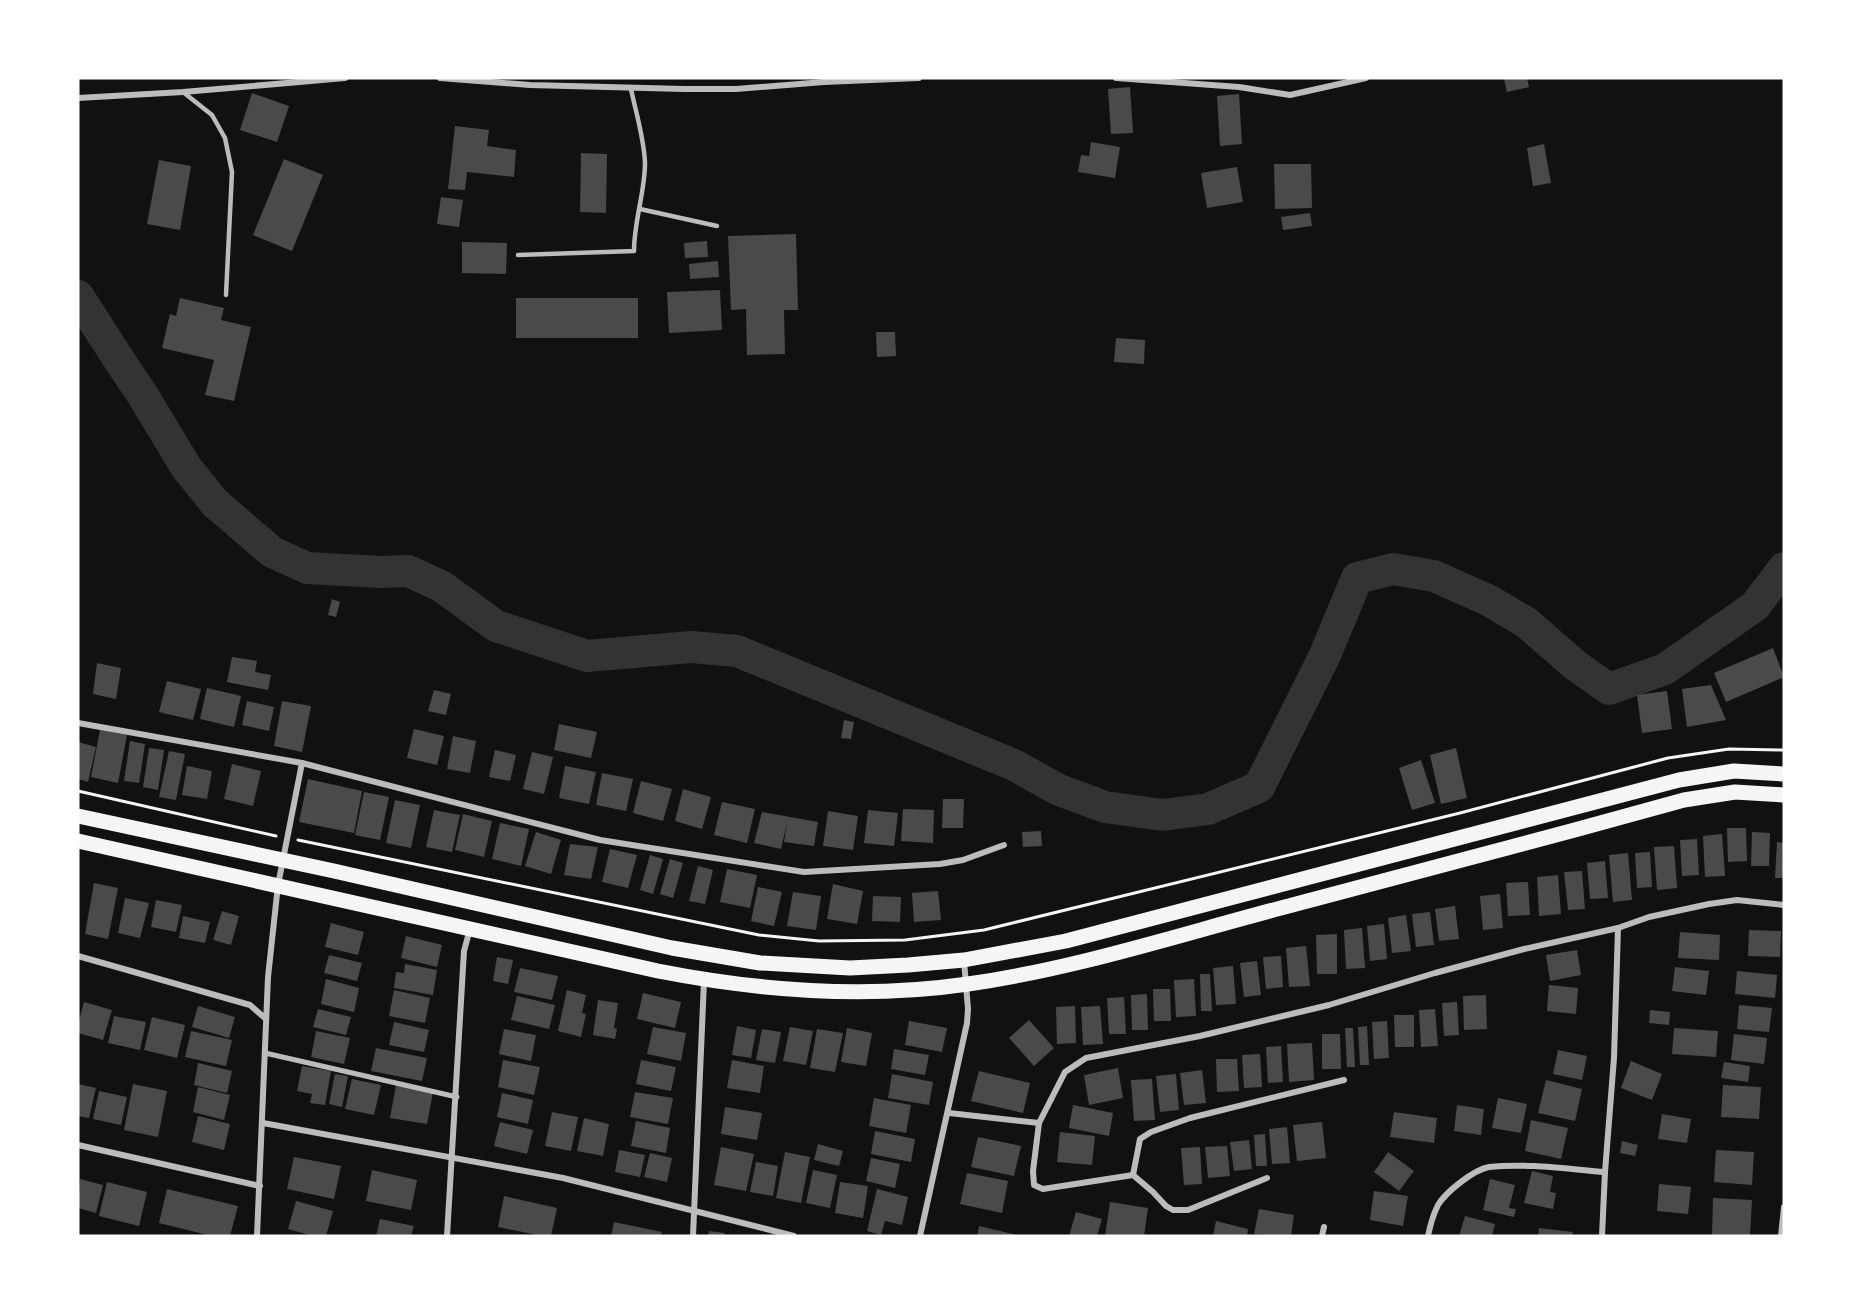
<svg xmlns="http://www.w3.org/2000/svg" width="1862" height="1314" viewBox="0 0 1862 1314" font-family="'Sofia Sans Condensed',sans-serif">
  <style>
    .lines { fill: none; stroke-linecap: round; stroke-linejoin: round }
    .river { stroke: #333; stroke-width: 32 }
    .building { fill: #4a4a4a }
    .path { stroke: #f5f5f5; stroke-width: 3 }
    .service { stroke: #bcbcbc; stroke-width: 4.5 }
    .pedestrian { stroke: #bcbcbc; stroke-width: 5 }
    .minor { stroke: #bcbcbc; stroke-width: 6 }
    .primary { stroke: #f5f5f5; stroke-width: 15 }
  </style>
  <rect width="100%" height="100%" fill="#111"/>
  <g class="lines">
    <!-- river -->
    <polyline class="river" points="78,296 123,366 142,394 186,467 215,503 272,552 307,568 381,572 408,571 441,586 496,626 587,656 691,647 737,651 1014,765 1059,790 1105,807 1163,815 1208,809 1259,787 1325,655 1357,578 1393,569 1434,576 1488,600 1527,623 1575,665 1609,689 1665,669 1755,606 1784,568"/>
  </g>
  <!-- building -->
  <g class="building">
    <polygon points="1527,78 1529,87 1507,92 1504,79"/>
    <polygon points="1130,87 1133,133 1111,134 1108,89"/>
    <polygon points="252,93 289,106 277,142 240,130"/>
    <polygon points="1239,94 1242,144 1220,146 1217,96"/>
    <polygon points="455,126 489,130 487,146 516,150 514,177 467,172 465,190 448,189"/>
    <polygon points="1091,142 1120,147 1115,178 1078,172 1081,155 1089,156"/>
    <polygon points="1544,144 1551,183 1533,186 1527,148"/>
    <polygon points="581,153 607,154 606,213 580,212"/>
    <polygon points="284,159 323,175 292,251 253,235"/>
    <polygon points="159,160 191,166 180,230 147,224"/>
    <polygon points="1274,164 1311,164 1312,208 1275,209"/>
    <polygon points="1237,167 1243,202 1207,208 1201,173"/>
    <polygon points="441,197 463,200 459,227 437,224"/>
    <polygon points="1310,213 1312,226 1283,230 1281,217"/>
    <polygon points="796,234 798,310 784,310 785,354 747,355 746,309 731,310 728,236"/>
    <polygon points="707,241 708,257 685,258 684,243"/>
    <polygon points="462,242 507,243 506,274 462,273"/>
    <polygon points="718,261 719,277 690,279 689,264"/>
    <polygon points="720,290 722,330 669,333 667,292"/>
    <polygon points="180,298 224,308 221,320 251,327 234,401 205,395 214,360 162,348 170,314 176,316"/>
    <rect x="516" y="298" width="122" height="40"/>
    <polygon points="876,332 895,332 896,356 877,357"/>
    <polygon points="1116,338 1145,340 1144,364 1114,362"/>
    <polygon points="332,599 340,602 336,617 328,615"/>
    <polygon points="1773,648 1784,677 1726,702 1714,673"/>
    <polygon points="232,657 257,661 255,672 271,675 268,690 227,682"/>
    <polygon points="97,663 121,668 116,699 93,694"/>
    <polygon points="167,681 201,689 193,720 159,712"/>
    <polygon points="1711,685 1726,720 1687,727 1682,689"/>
    <polygon points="207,688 241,696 234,727 200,719"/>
    <polygon points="434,690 451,694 446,715 428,711"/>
    <polygon points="1667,691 1672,729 1642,733 1637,695"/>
    <polygon points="247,701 274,707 269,731 242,725"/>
    <polygon points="282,701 311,706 302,752 274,746"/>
    <polygon points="844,720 854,722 851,739 841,738"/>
    <polygon points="559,724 597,732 591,758 554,750"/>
    <polygon points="414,729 444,736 437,765 407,758"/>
    <polygon points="100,730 127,735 118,783 91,777"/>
    <polygon points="453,736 476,741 470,773 447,769"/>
    <polygon points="130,741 145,744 139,783 124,781"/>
    <polygon points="78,742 96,747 88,782 78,779"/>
    <polygon points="149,748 164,750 158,790 143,787"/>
    <polygon points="1456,748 1467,798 1441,804 1430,755"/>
    <polygon points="495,750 516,755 510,781 489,777"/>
    <polygon points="169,751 185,754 176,800 159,797"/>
    <polygon points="532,752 553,757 544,794 523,789"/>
    <polygon points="1421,760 1435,803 1412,810 1399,768"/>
    <polygon points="232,764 261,771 253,806 224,799"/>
    <polygon points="187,766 212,771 207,799 182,795"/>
    <polygon points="565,766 596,772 589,804 559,798"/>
    <polygon points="602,773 633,779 626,811 596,805"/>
    <polygon points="308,779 362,791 354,833 299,822"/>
    <polygon points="641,781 672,789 663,821 633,813"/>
    <polygon points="683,789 711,797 702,829 675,821"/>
    <polygon points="364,792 389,797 380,840 355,835"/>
    <polygon points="943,799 964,799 963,828 942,828"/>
    <polygon points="395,800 420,805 411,848 386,843"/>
    <polygon points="722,802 755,809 747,843 714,835"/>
    <polygon points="903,809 934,810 933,843 901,841"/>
    <polygon points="434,810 460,815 452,852 426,847"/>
    <polygon points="868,810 898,813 894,846 864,843"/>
    <polygon points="828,811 858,816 853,850 823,846"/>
    <polygon points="762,812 818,822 814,846 784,842 787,823 781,849 754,843"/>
    <polygon points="463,814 492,821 484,857 455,850"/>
    <polygon points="500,823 529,829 521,866 492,859"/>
    <polygon points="1727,828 1746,828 1747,861 1728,862"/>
    <polygon points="1041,831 1042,846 1023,847 1022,832"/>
    <polygon points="536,832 561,840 551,874 525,866"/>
    <polygon points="1752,832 1770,833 1769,866 1751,866"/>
    <polygon points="1722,834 1725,876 1705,877 1703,836"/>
    <polygon points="1697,839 1699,875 1682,876 1680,840"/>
    <polygon points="1777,842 1784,843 1784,878 1775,878"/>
    <polygon points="570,844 598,847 591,879 564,875"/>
    <polygon points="1674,846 1677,888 1657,890 1654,847"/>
    <polygon points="610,849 637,855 628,888 602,882"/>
    <polygon points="1650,852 1652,887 1637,888 1635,853"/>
    <polygon points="1628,853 1632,900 1613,902 1609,855"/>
    <polygon points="650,855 663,859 653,894 640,890"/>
    <polygon points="670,859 683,863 673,898 660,894"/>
    <polygon points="1605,861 1608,898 1590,899 1587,863"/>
    <polygon points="698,866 713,870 705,904 689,901"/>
    <polygon points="727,869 757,875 750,908 720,902"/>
    <polygon points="1582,871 1585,909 1568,910 1564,872"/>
    <polygon points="1558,875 1561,914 1539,916 1537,877"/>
    <polygon points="1528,882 1530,915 1508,916 1506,883"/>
    <polygon points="94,883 118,888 108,939 85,934"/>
    <polygon points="833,884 863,891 857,924 827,919"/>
    <polygon points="758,887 782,892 774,926 751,921"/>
    <polygon points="938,891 941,920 914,922 912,893"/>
    <polygon points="793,892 821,896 816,930 787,926"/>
    <polygon points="1500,894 1503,928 1483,930 1480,896"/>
    <polygon points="873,896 901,897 900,922 872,921"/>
    <polygon points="125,898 149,903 140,938 118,933"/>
    <polygon points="156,900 182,905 176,932 151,927"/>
    <polygon points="1455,906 1459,939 1439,941 1435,909"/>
    <polygon points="222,911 239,916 231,945 213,940"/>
    <polygon points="1430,912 1434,945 1416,947 1412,914"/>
    <polygon points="1406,915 1411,951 1392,953 1388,918"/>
    <polygon points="183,916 210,922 205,943 179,938"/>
    <polygon points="331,923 364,932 358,955 325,947"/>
    <polygon points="1384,924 1387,959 1370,961 1367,926"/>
    <polygon points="1362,928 1365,968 1346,969 1344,930"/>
    <polygon points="1749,930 1781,931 1780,957 1748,956"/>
    <polygon points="1680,932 1720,935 1719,960 1678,958"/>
    <polygon points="1337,934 1337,974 1317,974 1316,935"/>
    <polygon points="406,936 442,945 437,967 401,958"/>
    <polygon points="1306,946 1310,986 1289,987 1286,948"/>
    <polygon points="1577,950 1581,975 1550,981 1546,955"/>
    <polygon points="329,955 362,963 357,981 324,973"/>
    <polygon points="1281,956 1283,987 1266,989 1263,957"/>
    <polygon points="497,957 513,960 508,984 493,981"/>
    <polygon points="1257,961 1261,995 1244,997 1240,963"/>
    <polygon points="405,964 437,970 433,995 394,988 396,972 404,973"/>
    <polygon points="1233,966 1236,1004 1216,1005 1213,968"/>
    <polygon points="1675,967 1709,971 1706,995 1672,991"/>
    <polygon points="520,968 558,976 552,1000 514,992"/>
    <polygon points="1737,971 1777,975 1775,998 1735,994"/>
    <polygon points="1200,974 1210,974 1212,1011 1201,1011"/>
    <polygon points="326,979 359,988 354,1012 321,1004"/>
    <polygon points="1194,979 1196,1016 1176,1017 1174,980"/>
    <polygon points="1549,985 1578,988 1576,1014 1547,1011"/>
    <polygon points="1153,989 1170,989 1171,1021 1154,1021"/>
    <polygon points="394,990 430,998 425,1023 389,1016"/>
    <polygon points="567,990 586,995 582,1013 586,1014 581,1037 558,1031"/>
    <polygon points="643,993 681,1002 675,1028 637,1019"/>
    <polygon points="1147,994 1148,1030 1132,1030 1131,995"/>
    <polygon points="1486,995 1487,1029 1464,1030 1463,996"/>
    <polygon points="517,996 555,1005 549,1029 511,1020"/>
    <polygon points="1124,997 1126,1034 1109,1034 1107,998"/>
    <polygon points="598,1000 618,1003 614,1028 617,1029 615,1039 593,1035"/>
    <polygon points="84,1002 112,1010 103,1040 78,1033 78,1024"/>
    <polygon points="1457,1002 1459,1035 1444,1036 1442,1003"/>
    <polygon points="1739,1005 1772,1008 1769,1032 1737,1029"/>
    <polygon points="198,1006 235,1017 229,1038 192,1027"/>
    <polygon points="1075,1006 1076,1043 1057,1044 1056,1007"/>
    <polygon points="1100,1006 1103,1044 1083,1045 1081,1007"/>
    <polygon points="318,1009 351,1017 346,1035 313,1027"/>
    <polygon points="1435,1009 1438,1046 1421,1047 1419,1010"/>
    <polygon points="1650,1010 1670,1012 1669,1025 1649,1023"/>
    <polygon points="1394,1015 1414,1015 1414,1047 1395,1047"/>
    <polygon points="114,1016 146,1022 140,1050 108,1043"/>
    <polygon points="152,1017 185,1025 177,1058 144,1050"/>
    <polygon points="1029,1020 1054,1048 1034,1066 1009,1038"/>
    <polygon points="909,1021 947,1028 942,1052 905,1045"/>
    <polygon points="1387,1021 1389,1058 1374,1059 1372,1022"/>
    <polygon points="394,1022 429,1030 424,1052 389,1045"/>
    <polygon points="737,1026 756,1030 751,1058 732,1055"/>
    <polygon points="1367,1026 1369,1065 1360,1065 1358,1027"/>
    <polygon points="653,1027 686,1033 681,1061 647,1054"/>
    <polygon points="790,1027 813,1031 806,1065 783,1061"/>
    <polygon points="847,1028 872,1033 866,1066 841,1062"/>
    <polygon points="1345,1028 1353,1028 1355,1067 1347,1067"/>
    <polygon points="1674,1028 1718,1031 1716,1057 1672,1054"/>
    <polygon points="504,1029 536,1035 531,1061 499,1054"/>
    <polygon points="762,1029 781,1032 775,1063 756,1060"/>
    <polygon points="817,1029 843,1033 835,1072 810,1068"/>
    <polygon points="191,1031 232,1040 226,1066 185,1057"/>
    <polygon points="316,1031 350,1038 344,1064 311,1057"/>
    <polygon points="1322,1034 1340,1034 1341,1069 1322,1069"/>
    <polygon points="1734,1034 1767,1038 1764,1064 1731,1060"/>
    <polygon points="1312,1043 1314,1080 1289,1082 1287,1044"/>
    <polygon points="1281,1046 1283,1082 1268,1083 1266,1047"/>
    <polygon points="376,1048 427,1058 422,1081 371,1071"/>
    <polygon points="894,1049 929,1055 925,1075 891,1069"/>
    <polygon points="1558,1050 1587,1056 1582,1080 1553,1074"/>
    <polygon points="1260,1054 1262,1087 1244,1088 1242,1055"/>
    <polygon points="1216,1059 1237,1059 1239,1091 1217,1092"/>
    <polygon points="503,1060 540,1067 534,1095 498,1087"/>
    <polygon points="641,1060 676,1067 671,1091 636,1084"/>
    <polygon points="732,1060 764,1066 760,1093 727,1088"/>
    <polygon points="1631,1061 1662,1074 1652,1100 1621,1088"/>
    <polygon points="1724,1062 1750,1066 1748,1082 1721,1078"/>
    <polygon points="198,1063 232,1071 227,1093 194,1085"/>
    <polygon points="302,1066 331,1071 325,1105 310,1103 312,1094 297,1091"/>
    <polygon points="1118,1068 1123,1098 1089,1105 1084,1075"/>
    <polygon points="1202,1070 1206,1103 1184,1105 1180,1073"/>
    <polygon points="979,1071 1030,1083 1023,1113 971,1101"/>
    <polygon points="335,1074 348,1076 342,1107 329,1104"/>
    <polygon points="892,1074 933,1082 929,1105 888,1098"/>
    <polygon points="1176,1074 1179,1110 1160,1112 1156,1076"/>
    <polygon points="352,1079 381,1085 374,1115 345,1109"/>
    <polygon points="1152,1079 1155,1120 1134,1121 1131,1080"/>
    <polygon points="1546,1080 1582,1089 1575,1121 1538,1113"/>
    <polygon points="78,1084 96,1088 89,1118 78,1116"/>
    <polygon points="133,1084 167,1091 158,1137 124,1130"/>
    <polygon points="396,1085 433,1092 427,1124 390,1118"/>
    <polygon points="1723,1085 1761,1087 1759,1119 1721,1117"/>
    <polygon points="198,1087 230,1095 224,1120 193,1112"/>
    <polygon points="99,1091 127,1097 121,1125 93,1119"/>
    <polygon points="635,1092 673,1098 668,1124 630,1117"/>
    <polygon points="502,1093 533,1100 528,1124 497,1117"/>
    <polygon points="874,1098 911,1105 906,1133 869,1126"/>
    <polygon points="1498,1098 1527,1104 1521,1133 1492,1128"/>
    <polygon points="1073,1105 1113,1113 1109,1136 1069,1128"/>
    <polygon points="1457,1105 1484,1109 1481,1135 1454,1131"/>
    <polygon points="725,1107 762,1113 757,1140 721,1134"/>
    <polygon points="552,1112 578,1117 571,1151 545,1146"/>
    <polygon points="1394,1112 1437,1118 1434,1143 1390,1137"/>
    <polygon points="1662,1114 1691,1119 1687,1143 1658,1139"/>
    <polygon points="198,1116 230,1124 224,1150 192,1142"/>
    <polygon points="584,1118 609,1124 603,1156 577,1151"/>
    <polygon points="1531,1120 1568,1128 1561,1159 1525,1151"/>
    <polygon points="636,1121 670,1128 666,1153 631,1146"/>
    <polygon points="500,1122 533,1130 527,1154 494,1146"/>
    <polygon points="1322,1122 1326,1158 1297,1161 1293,1125"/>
    <polygon points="1287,1127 1290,1163 1272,1164 1269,1129"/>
    <polygon points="875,1131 915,1139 911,1162 871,1154"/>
    <polygon points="1060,1132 1095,1136 1092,1165 1057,1162"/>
    <polygon points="1265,1134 1267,1166 1256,1166 1254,1135"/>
    <polygon points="978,1137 1021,1146 1014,1176 971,1167"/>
    <polygon points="1249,1140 1252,1169 1234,1171 1230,1142"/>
    <polygon points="1622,1141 1638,1145 1635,1156 1620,1153"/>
    <polygon points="818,1144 843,1151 839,1166 814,1160"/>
    <polygon points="1227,1146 1230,1176 1208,1178 1205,1147"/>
    <polygon points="721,1147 754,1154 746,1191 714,1185"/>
    <polygon points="1200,1147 1202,1184 1184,1185 1181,1148"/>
    <polygon points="619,1150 645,1155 640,1177 615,1172"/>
    <polygon points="1716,1150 1754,1152 1752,1185 1714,1182"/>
    <polygon points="785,1152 810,1157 801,1203 776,1198"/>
    <polygon points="1388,1152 1414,1171 1399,1191 1374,1172"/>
    <polygon points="650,1153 672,1158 667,1182 644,1177"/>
    <polygon points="294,1157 341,1166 334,1199 287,1189"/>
    <polygon points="871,1158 900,1164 895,1188 866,1181"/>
    <polygon points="756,1162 778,1166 773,1196 750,1192"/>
    <polygon points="372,1170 417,1180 411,1210 366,1201"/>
    <polygon points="813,1170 837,1175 830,1208 806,1203"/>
    <polygon points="1532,1171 1553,1176 1550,1192 1556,1193 1553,1209 1524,1203"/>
    <polygon points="967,1173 1008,1181 1002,1213 960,1204"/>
    <polygon points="80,1179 103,1185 96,1213 78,1208"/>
    <polygon points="1490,1179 1515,1185 1509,1208 1516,1209 1514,1217 1483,1210"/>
    <polygon points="107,1182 147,1192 139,1226 99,1216"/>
    <polygon points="840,1182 868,1186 863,1218 835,1213"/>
    <polygon points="1659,1184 1691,1187 1688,1214 1657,1211"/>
    <polygon points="167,1189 238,1206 230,1236 212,1236 159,1223"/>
    <polygon points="877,1189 908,1197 902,1225 885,1221 881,1235 867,1231"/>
    <polygon points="1374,1191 1408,1196 1403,1226 1370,1220"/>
    <polygon points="504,1196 557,1208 551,1236 542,1236 498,1227"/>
    <polygon points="1713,1198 1752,1200 1750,1236 1712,1236"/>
    <polygon points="296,1201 333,1211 326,1236 313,1236 288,1229"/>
    <polygon points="1110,1202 1148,1208 1144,1236 1105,1236"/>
    <polygon points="1259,1209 1294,1215 1291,1236 1254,1234"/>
    <polygon points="1076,1212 1102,1219 1097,1236 1069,1236"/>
    <polygon points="1465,1216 1495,1224 1492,1236 1459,1236"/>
    <polygon points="380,1219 414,1226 411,1236 376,1236"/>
    <polygon points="1216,1221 1248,1229 1247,1236 1213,1236"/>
    <polygon points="614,1222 662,1232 661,1236 611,1236"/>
    <polygon points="979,1226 1017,1235 1017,1236 977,1236"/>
    <polygon points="1539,1228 1573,1232 1572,1236 1538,1236"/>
    <polygon points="709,1231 725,1233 724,1236 708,1236"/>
  </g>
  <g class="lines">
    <!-- path -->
    <g class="path">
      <polyline points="78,791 276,836"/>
      <polyline points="298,840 759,935 819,941 905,940 984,930 1460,813 1668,758 1729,749 1784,750"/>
    </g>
    <!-- service -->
    <g class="service">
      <polyline points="183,92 212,115 225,138 232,172 226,295"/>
      <polyline points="640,209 717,226"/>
      <path d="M518,255L634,251C634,221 645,192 645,163C644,138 636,113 631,89"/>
    </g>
    <!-- pedestrian -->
    <polyline class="pedestrian" points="265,1053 457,1097"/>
    <!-- minor -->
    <g class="minor">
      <polyline points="440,78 530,85 684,89 736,89 824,82 919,78"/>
      <polyline points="1116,78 1239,87 1290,95 1366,78"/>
      <polyline points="78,98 183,92 345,78"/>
      <polyline points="78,723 302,763 600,840 804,872 940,864 963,860 1004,845"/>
      <polyline points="78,956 250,1005 266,1019"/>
      <polyline points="949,1113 1039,1123 1065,1072 1086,1058 1200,1036 1329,1005 1435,973 1524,949 1618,928 1649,917 1709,904 1737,900 1784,905"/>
      <polyline points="263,1123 563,1178 794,1236"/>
      <polyline points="1039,1123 1033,1171 1034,1185 1043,1189 1133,1175 1153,1192 1166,1206 1173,1210 1188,1210 1267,1178"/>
      <polyline points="78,1145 260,1186"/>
      <polyline points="1133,1175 1140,1139 1151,1132 1190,1118 1344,1080"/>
      <polyline points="257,1236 268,977 278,885 302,763"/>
      <polyline points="447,1236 464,951 470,929"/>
      <polyline points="693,1236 704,981"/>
      <polyline points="920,1236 967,1023 968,1009 964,961"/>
      <polyline points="1322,1236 1324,1227"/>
      <path d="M1428,1236C1430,1226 1433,1215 1438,1205C1446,1192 1473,1170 1489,1167C1526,1163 1567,1169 1605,1172"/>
      <polyline points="1602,1236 1605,1172 1614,1058 1618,928"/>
      <polyline points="1781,1236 1784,1207"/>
    </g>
    <!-- primary -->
    <g class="primary">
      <polyline points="78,816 334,871 672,948 760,963 850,968 908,965 964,960 1066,941 1679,780 1734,771 1784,774"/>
      <path d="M78,841L658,971C760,991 865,999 968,984C1074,969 1178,935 1281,908C1416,873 1550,837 1684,800L1735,792L1784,795"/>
    </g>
  </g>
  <!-- border -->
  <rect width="1862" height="1314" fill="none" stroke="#ffffff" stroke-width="159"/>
</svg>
